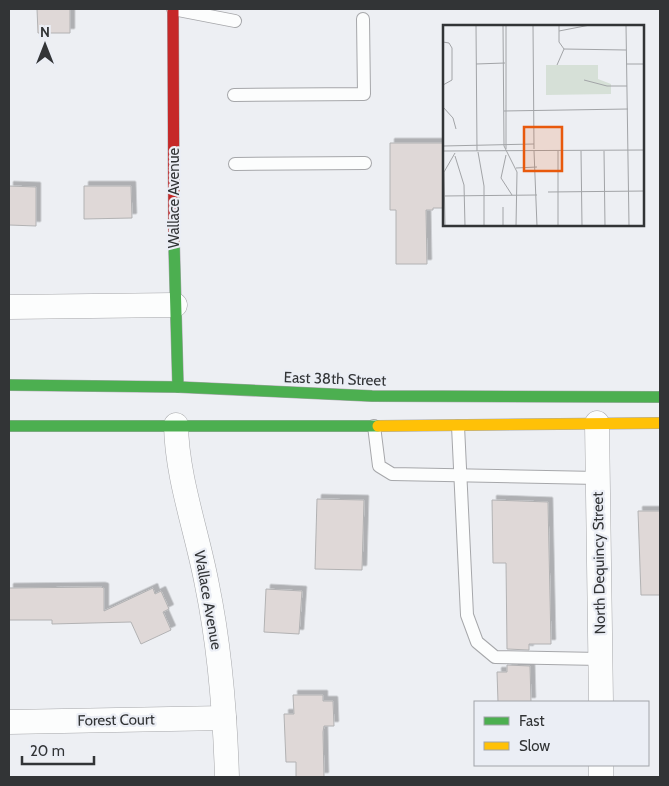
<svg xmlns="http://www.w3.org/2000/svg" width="669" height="786" viewBox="0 0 669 786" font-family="Cabin,sans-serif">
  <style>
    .building { fill: #dfd8d7; stroke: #b2b2b3; filter: url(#shadow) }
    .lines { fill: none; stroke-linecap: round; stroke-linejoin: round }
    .lane-casing { stroke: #a6a7aa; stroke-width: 14 }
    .street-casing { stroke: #a6a7aa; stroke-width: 25 }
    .fast-casing { stroke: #a6a7aa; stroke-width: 12 }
    .slow-casing { stroke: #a6a7aa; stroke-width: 12 }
    .jam-casing { stroke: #a6a7aa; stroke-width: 12 }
    .lane { stroke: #fcfdfd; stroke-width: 12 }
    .street { stroke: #fcfdfd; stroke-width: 24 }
    .fast { stroke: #4caf50; stroke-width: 11 }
    .slow { stroke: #ffc107; stroke-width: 11 }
    .jam { stroke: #c62828; stroke-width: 11 }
    .labels { text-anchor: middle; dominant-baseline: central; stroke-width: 4.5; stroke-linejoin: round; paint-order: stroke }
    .street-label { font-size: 15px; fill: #323436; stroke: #ebeef5 }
    .inset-road { fill: none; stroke: #a2a4a7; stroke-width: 1 }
    .view { fill: #e8590c; fill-opacity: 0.15; stroke: #e8590c; stroke-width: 2.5 }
    .inset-edge { fill: none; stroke: #323436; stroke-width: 2.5 }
  </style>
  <defs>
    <filter id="shadow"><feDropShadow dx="4.5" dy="-4.5" stdDeviation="0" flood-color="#0004"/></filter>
  </defs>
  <rect width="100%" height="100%" fill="#edeff3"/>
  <!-- building -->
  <g class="building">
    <polygon points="37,9 70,9 70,33 38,33"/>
    <polygon points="390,143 444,143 444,208 433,208 433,210 426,210 427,264 396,264 396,210 390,210"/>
    <polygon points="9,186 36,187 36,226 9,225"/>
    <polygon points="84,186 131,186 132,218 84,219"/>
    <polygon points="317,499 364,500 362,570 315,569"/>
    <polygon points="492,500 548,502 551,644 529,644 529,650 507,649 506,563 493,563"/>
    <polygon points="638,511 660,511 660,595 641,595"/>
    <polygon points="101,587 104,588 104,611 153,588 155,594 161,591 169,609 163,612 171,630 141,644 131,622 52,624 52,620 9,620 9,588"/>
    <polygon points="266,589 302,591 299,634 264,632"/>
    <polygon points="507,665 530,666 531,702 498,702 497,672 507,672"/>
    <polygon points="293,695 323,695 323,701 333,701 334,726 324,726 323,732 324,777 296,777 296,762 286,762 284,714 294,714"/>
  </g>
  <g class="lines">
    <!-- lane casing -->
    <g class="lane-casing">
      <g id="lane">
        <polyline points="173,9 235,21"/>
        <polyline points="234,95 364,94 363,19"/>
        <polyline points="235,164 365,163"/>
        <polyline points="374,426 379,466 392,474 598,478"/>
        <polyline points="458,426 467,615 477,642 495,657 600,659"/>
      </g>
    </g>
    <!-- street casing -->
    <g class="street-casing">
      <g id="street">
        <polyline points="9,307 175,305"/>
        <polyline points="597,423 601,702"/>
        <path d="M176,425C177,479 197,531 207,585C220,648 225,713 227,777"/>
        <polyline points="9,722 224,718"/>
        <polyline points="601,765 601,777"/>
      </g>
    </g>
    <!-- fast casing -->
    <g class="fast-casing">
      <g id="fast">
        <polyline points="174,242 178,387"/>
        <polyline points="9,385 178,387 372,396 660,397"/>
        <polyline points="9,426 378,426"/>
      </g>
    </g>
    <!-- slow casing -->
    <g class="slow-casing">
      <polyline id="slow" points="378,426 660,423"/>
    </g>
    <!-- jam casing -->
    <g class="jam-casing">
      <polyline id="jam" points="173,9 174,242"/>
    </g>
    <!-- lane -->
    <use href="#lane" class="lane"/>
    <!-- street -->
    <use href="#street" class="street"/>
    <!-- fast -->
    <use href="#fast" class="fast"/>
    <!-- slow -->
    <use href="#slow" class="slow"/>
    <!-- jam -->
    <use href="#jam" class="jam"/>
  </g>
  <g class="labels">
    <!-- street labels -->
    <g class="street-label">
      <text transform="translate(174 198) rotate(-90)">Wallace Avenue</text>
      <text transform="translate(335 379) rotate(2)">East 38th Street</text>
      <text transform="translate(599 563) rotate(-91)">North Dequincy Street</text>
      <text transform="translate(208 600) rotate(80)">Wallace Avenue</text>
      <text transform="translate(116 720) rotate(-1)">Forest Court</text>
    </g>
  </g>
  <!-- overview -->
  <g transform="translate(443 25)">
    <rect width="201" height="201" fill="#edeff3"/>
    <path d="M103,40H155V54L168,59V69L103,70Z" fill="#d6e0d7"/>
    <path class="inset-road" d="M33,0L34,126M60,0L61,121L74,147L73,201M90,0L91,124M116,0V17L121,24M183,0L186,201M116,6L147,0M0,17L6,18L9,23V55L0,60M121,24L183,25M33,39L62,38M183,39H202M114,40L121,24M141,55L164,61H184M0,82L10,93L13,104M61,86L185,84M0,121L91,119M63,124V0M0,126L202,125M91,126L94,201M115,126V201M138,126L139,201M161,126L162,201M35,127L41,161V201M63,130L58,153L69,170M12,131L21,160L22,201M73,143L94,142M105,167L202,166M0,171L94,170M60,182V201M2,201L1,147L12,128"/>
    <path class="view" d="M81,102H119V146H81Z"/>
    <rect width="201" height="201" class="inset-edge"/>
  </g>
  <!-- border -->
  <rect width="669" height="786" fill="none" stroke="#323436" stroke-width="20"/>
  <!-- legend -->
  <rect x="474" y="701" width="175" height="65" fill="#ebeef5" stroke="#a1a4a9"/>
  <rect x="484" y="717" width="25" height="8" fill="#4caf50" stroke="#a1a4a9"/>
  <text x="519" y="726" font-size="15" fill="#323436">Fast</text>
  <rect x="484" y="742" width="25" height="8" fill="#ffc107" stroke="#a1a4a9"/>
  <text x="519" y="751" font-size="15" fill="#323436">Slow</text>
  <!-- north arrow -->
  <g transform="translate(45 45)" stroke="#ebeef5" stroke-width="4" paint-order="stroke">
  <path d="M0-4L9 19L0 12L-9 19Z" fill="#323436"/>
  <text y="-8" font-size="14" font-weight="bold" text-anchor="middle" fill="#323436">N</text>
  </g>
  <!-- scale -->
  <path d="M22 756v8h72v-8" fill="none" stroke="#323436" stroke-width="2.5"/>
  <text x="30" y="756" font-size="15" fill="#323436" stroke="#ebeef5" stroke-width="4" paint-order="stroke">20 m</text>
</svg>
